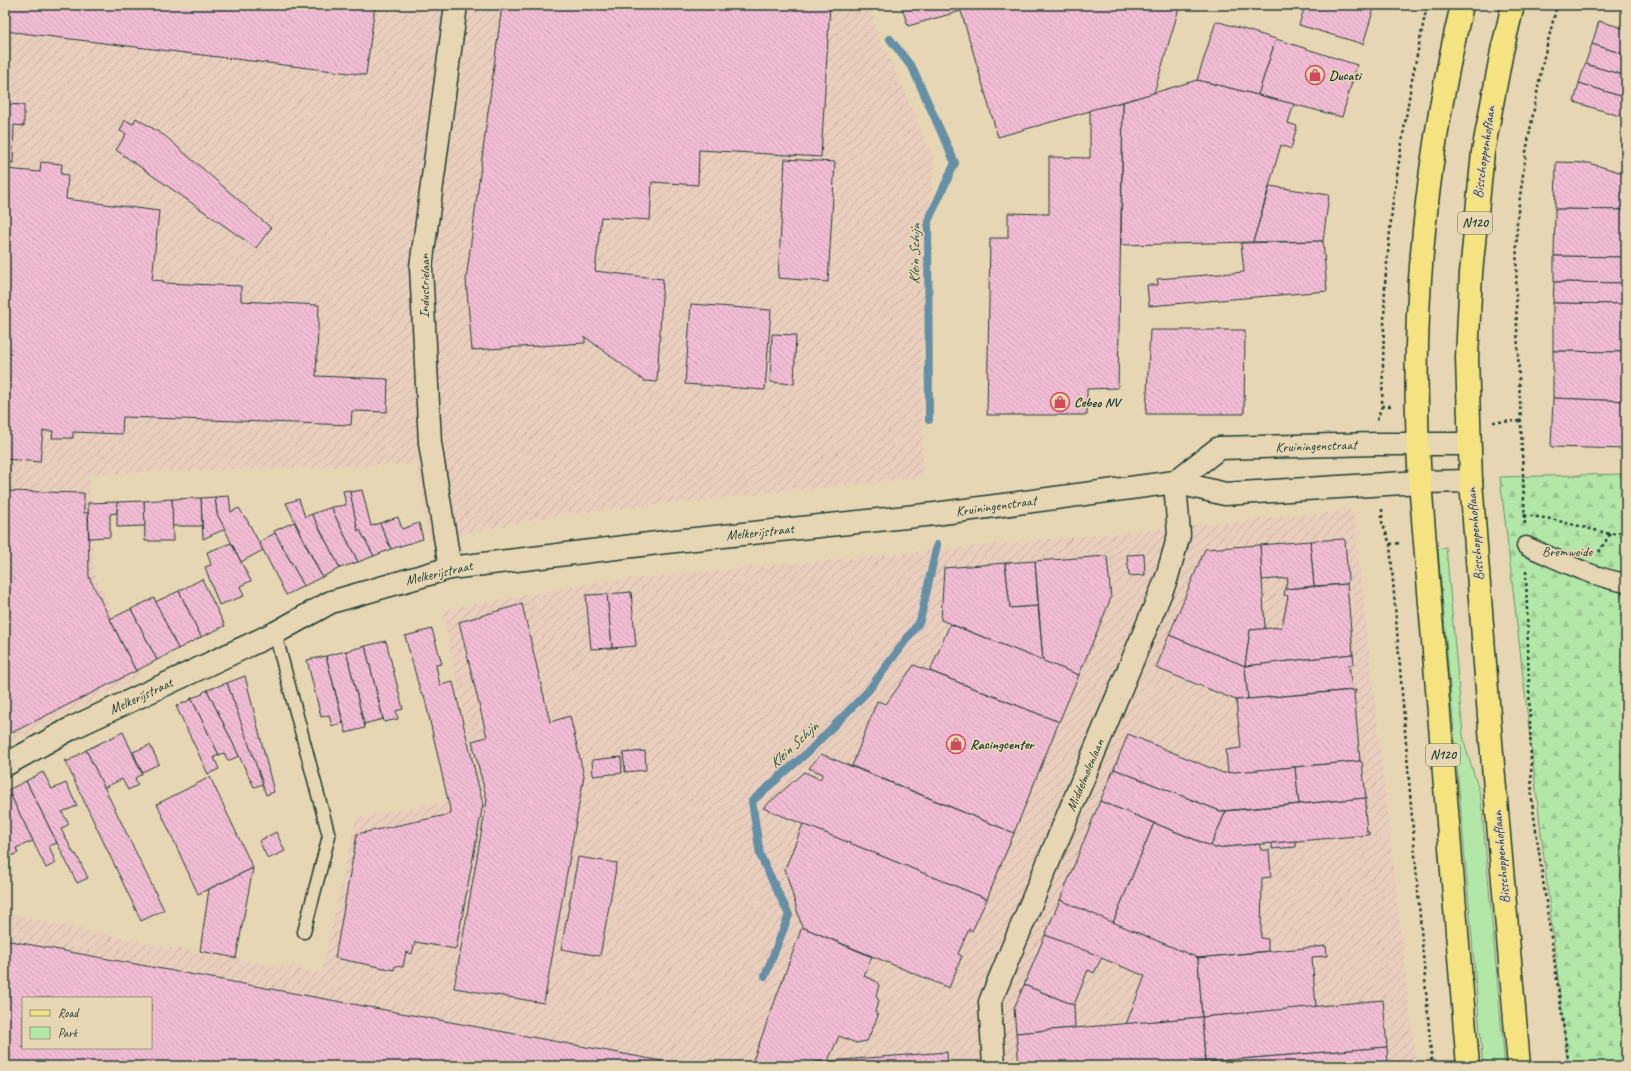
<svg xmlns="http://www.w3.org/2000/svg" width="1631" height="1071" viewBox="0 0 1631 1071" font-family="Caveat,sans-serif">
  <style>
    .industrial { fill: url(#industrial-furrows); fill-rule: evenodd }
    .green { fill: #b3e7a8; stroke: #69926e }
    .forest { fill: url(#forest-firs); stroke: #69926e }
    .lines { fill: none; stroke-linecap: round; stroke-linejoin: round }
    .stream { stroke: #658fa5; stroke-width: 8 }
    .building { fill: url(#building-back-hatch); stroke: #1f3d34; fill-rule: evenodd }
    .service-casing { stroke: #1f3d34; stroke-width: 15 }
    .pedestrian-casing { stroke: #1f3d34; stroke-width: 21 }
    .minor-casing { stroke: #1f3d34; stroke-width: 25 }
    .primary-casing { stroke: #1f3d34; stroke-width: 25 }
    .path { stroke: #1f3d34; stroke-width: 2.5; stroke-dasharray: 3 3; stroke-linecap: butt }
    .service { stroke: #e7d6b3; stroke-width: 12 }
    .pedestrian { stroke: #e7d6b3; stroke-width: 18 }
    .minor { stroke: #e7d6b3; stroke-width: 22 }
    .primary { stroke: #f5e382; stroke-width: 22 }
    .labels { text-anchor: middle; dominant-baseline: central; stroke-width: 3.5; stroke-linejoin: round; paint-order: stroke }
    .shield { fill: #e7d6b3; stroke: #5b6b5a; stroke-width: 1 }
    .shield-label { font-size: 13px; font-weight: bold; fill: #1f3d34 }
    .poi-label { font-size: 14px; font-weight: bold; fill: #1f3d34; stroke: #e7d6b3; text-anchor: start }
    .street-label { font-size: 14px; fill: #1f3d34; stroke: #e7d6b3 }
    .park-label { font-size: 14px; fill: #26463a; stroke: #e7d6b3 }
    .water-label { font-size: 15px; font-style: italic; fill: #2b4b47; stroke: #e7d6b3 }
  </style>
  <defs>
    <pattern id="industrial-furrows" width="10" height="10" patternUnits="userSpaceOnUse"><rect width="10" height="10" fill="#eacebd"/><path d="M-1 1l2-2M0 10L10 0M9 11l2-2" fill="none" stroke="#c8b2a3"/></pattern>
    <pattern id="forest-firs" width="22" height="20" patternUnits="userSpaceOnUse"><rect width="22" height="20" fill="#b3e7a8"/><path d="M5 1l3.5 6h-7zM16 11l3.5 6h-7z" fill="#9ac791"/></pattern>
    <pattern id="building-back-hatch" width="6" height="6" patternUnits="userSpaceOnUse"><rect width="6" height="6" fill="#f2bcd4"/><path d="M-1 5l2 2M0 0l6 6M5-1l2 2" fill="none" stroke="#cfa2b7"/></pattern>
  </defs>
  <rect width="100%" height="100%" fill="#e7d6b3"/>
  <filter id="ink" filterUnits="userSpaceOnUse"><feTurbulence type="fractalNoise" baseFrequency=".025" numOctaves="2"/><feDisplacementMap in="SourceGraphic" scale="8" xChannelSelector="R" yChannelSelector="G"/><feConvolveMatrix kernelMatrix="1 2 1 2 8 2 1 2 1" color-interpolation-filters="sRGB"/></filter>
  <g filter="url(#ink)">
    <!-- industrial -->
    <g class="industrial">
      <polygon points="5,5 871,5 875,31 896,71 934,160 922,327 923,477 560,515 429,540 417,464 89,474 94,573 142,676 5,745"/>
      <path d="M1353,510L1416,1066H5V913L160,946L321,973L356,818L480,795L442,610L597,582L1233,522ZM23,998H151V1048H23Z"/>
    </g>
    <!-- green -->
    <path class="green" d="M1446,547L1463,735C1467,757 1476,777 1481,798L1505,1066H1483L1438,549Z"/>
    <!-- forest -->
    <polygon class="forest" points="1626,474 1626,1066 1568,1066 1500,477"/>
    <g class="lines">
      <!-- stream -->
      <g class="stream">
        <polyline points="890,39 913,69 955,163 928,221 929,420"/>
        <polyline points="765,976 789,915 760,855 752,801 808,752 868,691 920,621 937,545"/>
      </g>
    </g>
    <!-- building -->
    <g class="building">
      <polygon points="5,5 375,5 366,75 5,31"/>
      <polygon points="502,5 830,5 821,157 699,150 698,185 652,182 650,220 601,217 595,271 663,279 657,382 644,381 585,337 585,343 472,350 466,280"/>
      <polygon points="901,5 1180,5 1154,93 998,137 961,11 908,26"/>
      <polygon points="1305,5 1375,5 1363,44 1299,25"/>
      <polygon points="1216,21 1276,39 1258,95 1197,80"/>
      <polygon points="1599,21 1626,29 1626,55 1592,44"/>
      <polygon points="1276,39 1357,65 1342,117 1258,95"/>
      <polygon points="1592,44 1626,55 1626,76 1585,64"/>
      <polygon points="1585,64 1626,76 1626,98 1579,83"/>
      <polygon points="1197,80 1294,104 1288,123 1297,126 1291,149 1281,145 1253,242 1121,245 1123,102"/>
      <polygon points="1579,83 1626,98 1626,118 1574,102"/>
      <polygon points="1123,102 1118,388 1087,389 1087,415 987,415 990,238 1008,238 1008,213 1049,214 1049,157 1090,158 1090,110"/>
      <polygon points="5,104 24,105 24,126 14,125 13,163 5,162"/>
      <polygon points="136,118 165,136 271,228 256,248 116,150 126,134 120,131 125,120 133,124"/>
      <polygon points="785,159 835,162 828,282 778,278"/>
      <polygon points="41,162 62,164 61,174 68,175 66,199 159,211 152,280 164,281 164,283 241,286 241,301 319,305 316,376 388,379 387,412 352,411 351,425 123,417 122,434 73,432 73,438 52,438 53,431 43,431 40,462 5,459 5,169 40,172"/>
      <polygon points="1556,162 1589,163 1626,174 1626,210 1555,209"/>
      <polygon points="1270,186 1329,195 1323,241 1253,242"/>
      <polygon points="1555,209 1626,210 1626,257 1554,256"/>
      <polygon points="1323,241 1327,291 1149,306 1147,285 1158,285 1157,279 1244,272 1241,243"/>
      <polygon points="1554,256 1626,257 1626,283 1554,282"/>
      <polygon points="1554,282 1626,283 1626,304 1553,303"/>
      <polygon points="1553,303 1626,304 1626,345 1623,345 1623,352 1553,351"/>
      <polygon points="691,304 771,310 765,390 685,384"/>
      <polygon points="1150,330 1245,330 1244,414 1146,414"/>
      <polygon points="772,334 796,335 794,384 770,382"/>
      <polygon points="1553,351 1626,352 1626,401 1553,398"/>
      <polygon points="1553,398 1626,401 1626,449 1551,447"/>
      <polygon points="350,490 358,531 360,530 374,556 358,562 334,514 332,507 346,505 343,491"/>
      <polygon points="362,490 371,526 380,523 391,549 374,556 360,530 358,531 350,492"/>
      <polygon points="5,491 84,493 84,513 88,513 89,577 136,671 5,736"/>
      <polygon points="229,496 231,512 239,508 245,518 246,518 263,550 241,562 217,514 215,497"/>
      <polygon points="215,497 217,514 225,529 203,539 201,498"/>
      <polygon points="201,498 202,526 172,526 172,499"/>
      <polygon points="172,499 173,541 145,541 144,501"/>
      <polygon points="299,499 305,517 312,514 340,568 322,577 286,503"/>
      <polygon points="144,501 145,526 117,527 117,502"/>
      <polygon points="117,502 117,513 110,514 110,537 89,538 88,503"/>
      <polygon points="332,507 334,514 358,562 340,568 312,514"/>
      <polygon points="398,517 402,529 419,523 423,539 391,549 380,523"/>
      <polygon points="294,522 322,577 304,586 274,531"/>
      <polygon points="275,533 304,586 286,595 259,542"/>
      <polygon points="1343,539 1345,540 1348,580 1347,584 1314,586 1310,541"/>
      <polygon points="1310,541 1314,586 1285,589 1288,578 1262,580 1260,545"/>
      <polygon points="231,543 251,581 240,586 244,596 219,605 205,567 211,565 207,552"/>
      <polygon points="1260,545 1265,629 1250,630 1245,666 1169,635 1205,549"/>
      <polygon points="1144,554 1145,575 1129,576 1127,555"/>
      <polygon points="1107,556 1111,598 1079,675 1043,661 1035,561"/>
      <polygon points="1035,561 1038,606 1010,608 1005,563"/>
      <polygon points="1005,563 1010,608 1038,606 1043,661 941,620 944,568"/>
      <polygon points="202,579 225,626 201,637 179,591"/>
      <polygon points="1347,584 1353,654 1245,666 1250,630 1282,627 1288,596 1284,595 1285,589"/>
      <polygon points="179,591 201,637 178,649 155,602"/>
      <polygon points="631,592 636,646 612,648 607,594"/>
      <polygon points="607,594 612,648 591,649 586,595"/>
      <polygon points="154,598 178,649 157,660 131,609"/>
      <polygon points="522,604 550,722 570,716 584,776 544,1003 454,988 487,800 472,741 487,737 459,622"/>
      <polygon points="131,609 157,660 136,671 110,619"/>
      <polygon points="950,624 1079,675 1059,722 930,671"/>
      <polygon points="432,629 442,664 436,665 440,685 453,682 483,804 456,949 415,942 412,954 406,952 403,967 395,966 394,970 335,958 357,834 451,814 424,695 422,695 420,690 405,636"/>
      <polygon points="1169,635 1245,666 1248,699 1236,700 1156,668"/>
      <polygon points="386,641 403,709 396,711 398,719 384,722 365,646"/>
      <polygon points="365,646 383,719 364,724 346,651"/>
      <polygon points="346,651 365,728 346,733 326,656"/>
      <polygon points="1353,654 1354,664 1349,665 1352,690 1248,699 1245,666"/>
      <polygon points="326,656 343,723 332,726 329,715 321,717 307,660"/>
      <polygon points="914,665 1059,722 1014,833 852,766 877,701 886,704"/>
      <polygon points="245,676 274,792 266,795 227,683"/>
      <polygon points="227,683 263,784 254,787 207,690"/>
      <polygon points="207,690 239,756 228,761 224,753 219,755 191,698 203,694 202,693"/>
      <polygon points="1356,690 1356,692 1354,692 1360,761 1228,773 1226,750 1241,748 1236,700"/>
      <polygon points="191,698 219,755 214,757 219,769 208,774 176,706 190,700"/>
      <polygon points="123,732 142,774 135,778 138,785 128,790 122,779 104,788 86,750"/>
      <polygon points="1128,734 1223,773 1295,767 1299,804 1220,811 1114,769"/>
      <polygon points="150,745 159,764 142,772 133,752"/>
      <polygon points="86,750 164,910 141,921 65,761 67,760 67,762"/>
      <polygon points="645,751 646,770 625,772 623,753"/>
      <polygon points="821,754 1014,833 987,899 763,808 804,772 820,779 823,774 809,768"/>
      <polygon points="621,757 622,773 593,776 592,760"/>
      <polygon points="1360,761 1362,762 1366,798 1299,804 1295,767"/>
      <polygon points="1114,769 1220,811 1226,811 1211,846 1100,801"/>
      <polygon points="43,772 52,789 66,783 77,806 62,812 69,824 61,829 74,854 76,854 88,878 77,883 26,781"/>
      <polygon points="210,777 253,868 198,894 157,804"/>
      <polygon points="26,781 57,843 49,846 56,863 46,868 8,790"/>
      <polygon points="8,790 33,841 16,848 18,853 5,858 5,792"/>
      <polygon points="1366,798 1366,809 1365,809 1367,832 1369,832 1369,835 1215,848 1211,846 1226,811"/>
      <polygon points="1100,801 1154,823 1113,923 1060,900"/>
      <polygon points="1154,823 1215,848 1259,844 1261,850 1269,850 1271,877 1262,878 1261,938 1268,939 1268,951 1198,958 1113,923"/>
      <polygon points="803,824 987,899 972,931 969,929 958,954 962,956 949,988 802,927 785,869"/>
      <polygon points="276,832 285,851 268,859 259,841"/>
      <polygon points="1296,841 1296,847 1272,849 1272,843"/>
      <polygon points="578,857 617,863 600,956 561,949"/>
      <polygon points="253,868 236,958 200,951 209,889"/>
      <polygon points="1060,900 1198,958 1202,1017 1126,1024 1145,976 1045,935"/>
      <polygon points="802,927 872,957 864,976 876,981 879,985 876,996 879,1001 875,1011 878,1016 867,1041 856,1043 839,1036 828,1061 778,1066 751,1066"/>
      <polygon points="1045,935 1102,957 1094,973 1088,970 1074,1005 1024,985"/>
      <path d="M5,940L662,1061L661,1066H5ZM23,998H151V1048H23Z"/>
      <polygon points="1326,946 1327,956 1312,957 1316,1007 1202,1017 1198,958"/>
      <polygon points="1024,985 1074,1005 1075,1028 1016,1033 1014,1008"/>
      <polygon points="1383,1000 1387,1047 1205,1062 1202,1017"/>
      <polygon points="1202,1017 1205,1062 1165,1066 1019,1066 1016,1033"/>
      <polygon points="1387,1047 1388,1066 1205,1066 1205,1062"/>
      <polygon points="947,1052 948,1066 778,1066 828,1061"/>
      <polygon points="1205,1062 1205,1066 1165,1066"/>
    </g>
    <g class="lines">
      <!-- service casing -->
      <g class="service-casing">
        <polyline id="service" points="275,633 329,836 304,932"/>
      </g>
      <!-- pedestrian casing -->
      <g class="pedestrian-casing">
        <path id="pedestrian" d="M1526,546C1559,560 1591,577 1626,583"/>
      </g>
      <!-- minor casing -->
      <g class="minor-casing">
        <g id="minor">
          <polyline points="1175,482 1219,448 1377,444 1469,444"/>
          <polyline points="450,568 430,443 421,267 456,5"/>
          <polyline points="5,765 70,729 275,633 331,602 450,568 666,542 935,514 1175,482 1225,494 1420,482 1471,481"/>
          <polyline points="994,1066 990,1002 1166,580 1179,535 1175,482"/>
        </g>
      </g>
      <!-- primary casing -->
      <g class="primary-casing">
        <g id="primary">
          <path d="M1462,5C1425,161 1409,322 1420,482L1468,1066"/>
          <polyline points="1513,5 1502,51 1483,152 1471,273 1467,358 1471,481 1491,742 1519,1066"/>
        </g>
      </g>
      <!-- path -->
      <g class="path">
        <polyline points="1382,406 1393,406"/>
        <polyline points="1377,420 1382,406 1385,284 1393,200 1411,85 1427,5"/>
        <polyline points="1493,422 1521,421"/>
        <polyline points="1382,509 1382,522 1390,544 1432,1066"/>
        <polyline points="1524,515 1551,519 1610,534 1626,531"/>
        <polyline points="1525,524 1516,303 1517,219 1526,152 1543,61 1557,5"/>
        <polyline points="1390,544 1401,543"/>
        <polyline points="1599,552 1610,534"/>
        <polyline points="1526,571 1532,802 1569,1066"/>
      </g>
      <!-- service -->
      <use href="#service" class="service"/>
      <!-- pedestrian -->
      <use href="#pedestrian" class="pedestrian"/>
      <!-- minor -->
      <use href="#minor" class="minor"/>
      <!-- primary -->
      <use href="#primary" class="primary"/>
    </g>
  </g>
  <!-- icons -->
  <defs>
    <g id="shop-ring" transform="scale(1)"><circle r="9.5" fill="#e7d6b3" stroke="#d1495b" stroke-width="1.5"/><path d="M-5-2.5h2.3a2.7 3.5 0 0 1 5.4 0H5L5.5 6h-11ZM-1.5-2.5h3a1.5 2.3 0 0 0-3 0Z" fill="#d1495b"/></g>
  </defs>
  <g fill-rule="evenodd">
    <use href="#shop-ring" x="1315" y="75"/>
    <use href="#shop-ring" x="1060" y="402"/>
    <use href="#shop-ring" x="956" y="744"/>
  </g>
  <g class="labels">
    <!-- shield labels -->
    <g class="shield">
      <rect x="1458" y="212" width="34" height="22" rx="3"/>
      <rect x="1426" y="744" width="34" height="22" rx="3"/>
    </g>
    <g class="shield-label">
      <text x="1475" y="223">N120</text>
      <text x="1443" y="755">N120</text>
    </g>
    <!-- poi labels -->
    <g class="poi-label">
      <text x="1329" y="75">Ducati</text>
      <text x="1074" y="402">Cebeo NV</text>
      <text x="970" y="744">Racingcenter</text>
    </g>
    <!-- street labels -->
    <g class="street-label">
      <text transform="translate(1484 152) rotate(-82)">Bisschoppenhoflaan</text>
      <text transform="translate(424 286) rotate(-90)">Industrielaan</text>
      <text transform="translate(1316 446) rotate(-2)">Kruiningenstraat</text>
      <text transform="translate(996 506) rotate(-8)">Kruiningenstraat</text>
      <text transform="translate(760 532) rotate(-6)">Melkerijstraat</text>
      <text transform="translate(1475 534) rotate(-95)">Bisschoppenhoflaan</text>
      <text transform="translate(439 573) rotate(-13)">Melkerijstraat</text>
      <text transform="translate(141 696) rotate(-25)">Melkerijstraat</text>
      <text transform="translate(1085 775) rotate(-67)">Middelmolenlaan</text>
      <text transform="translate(1501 857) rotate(-95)">Bisschoppenhoflaan</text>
    </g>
    <!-- park labels -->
    <g class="park-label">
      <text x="1567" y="551">Bremweide</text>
    </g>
    <!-- water labels -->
    <g class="water-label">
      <text transform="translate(915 254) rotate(-89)">Klein Schijn</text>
      <text transform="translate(794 745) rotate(-43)">Klein Schijn</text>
    </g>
  </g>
  <!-- margin -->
  <rect width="1631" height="1071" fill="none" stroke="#e7d6b3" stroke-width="20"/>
  <rect x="10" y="10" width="1611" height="1051" fill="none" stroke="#1f3d34" stroke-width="1.5" filter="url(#ink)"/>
  <!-- legend -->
  <rect x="22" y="997" width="130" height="52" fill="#e7d6b3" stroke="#979980"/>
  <rect x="30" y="1010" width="20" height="6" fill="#f5e382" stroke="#979980"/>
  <text x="58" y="1017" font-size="12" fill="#1f3d34">Road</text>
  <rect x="30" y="1027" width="20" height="12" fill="#b3e7a8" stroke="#979980"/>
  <text x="58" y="1037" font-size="12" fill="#1f3d34">Park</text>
</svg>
